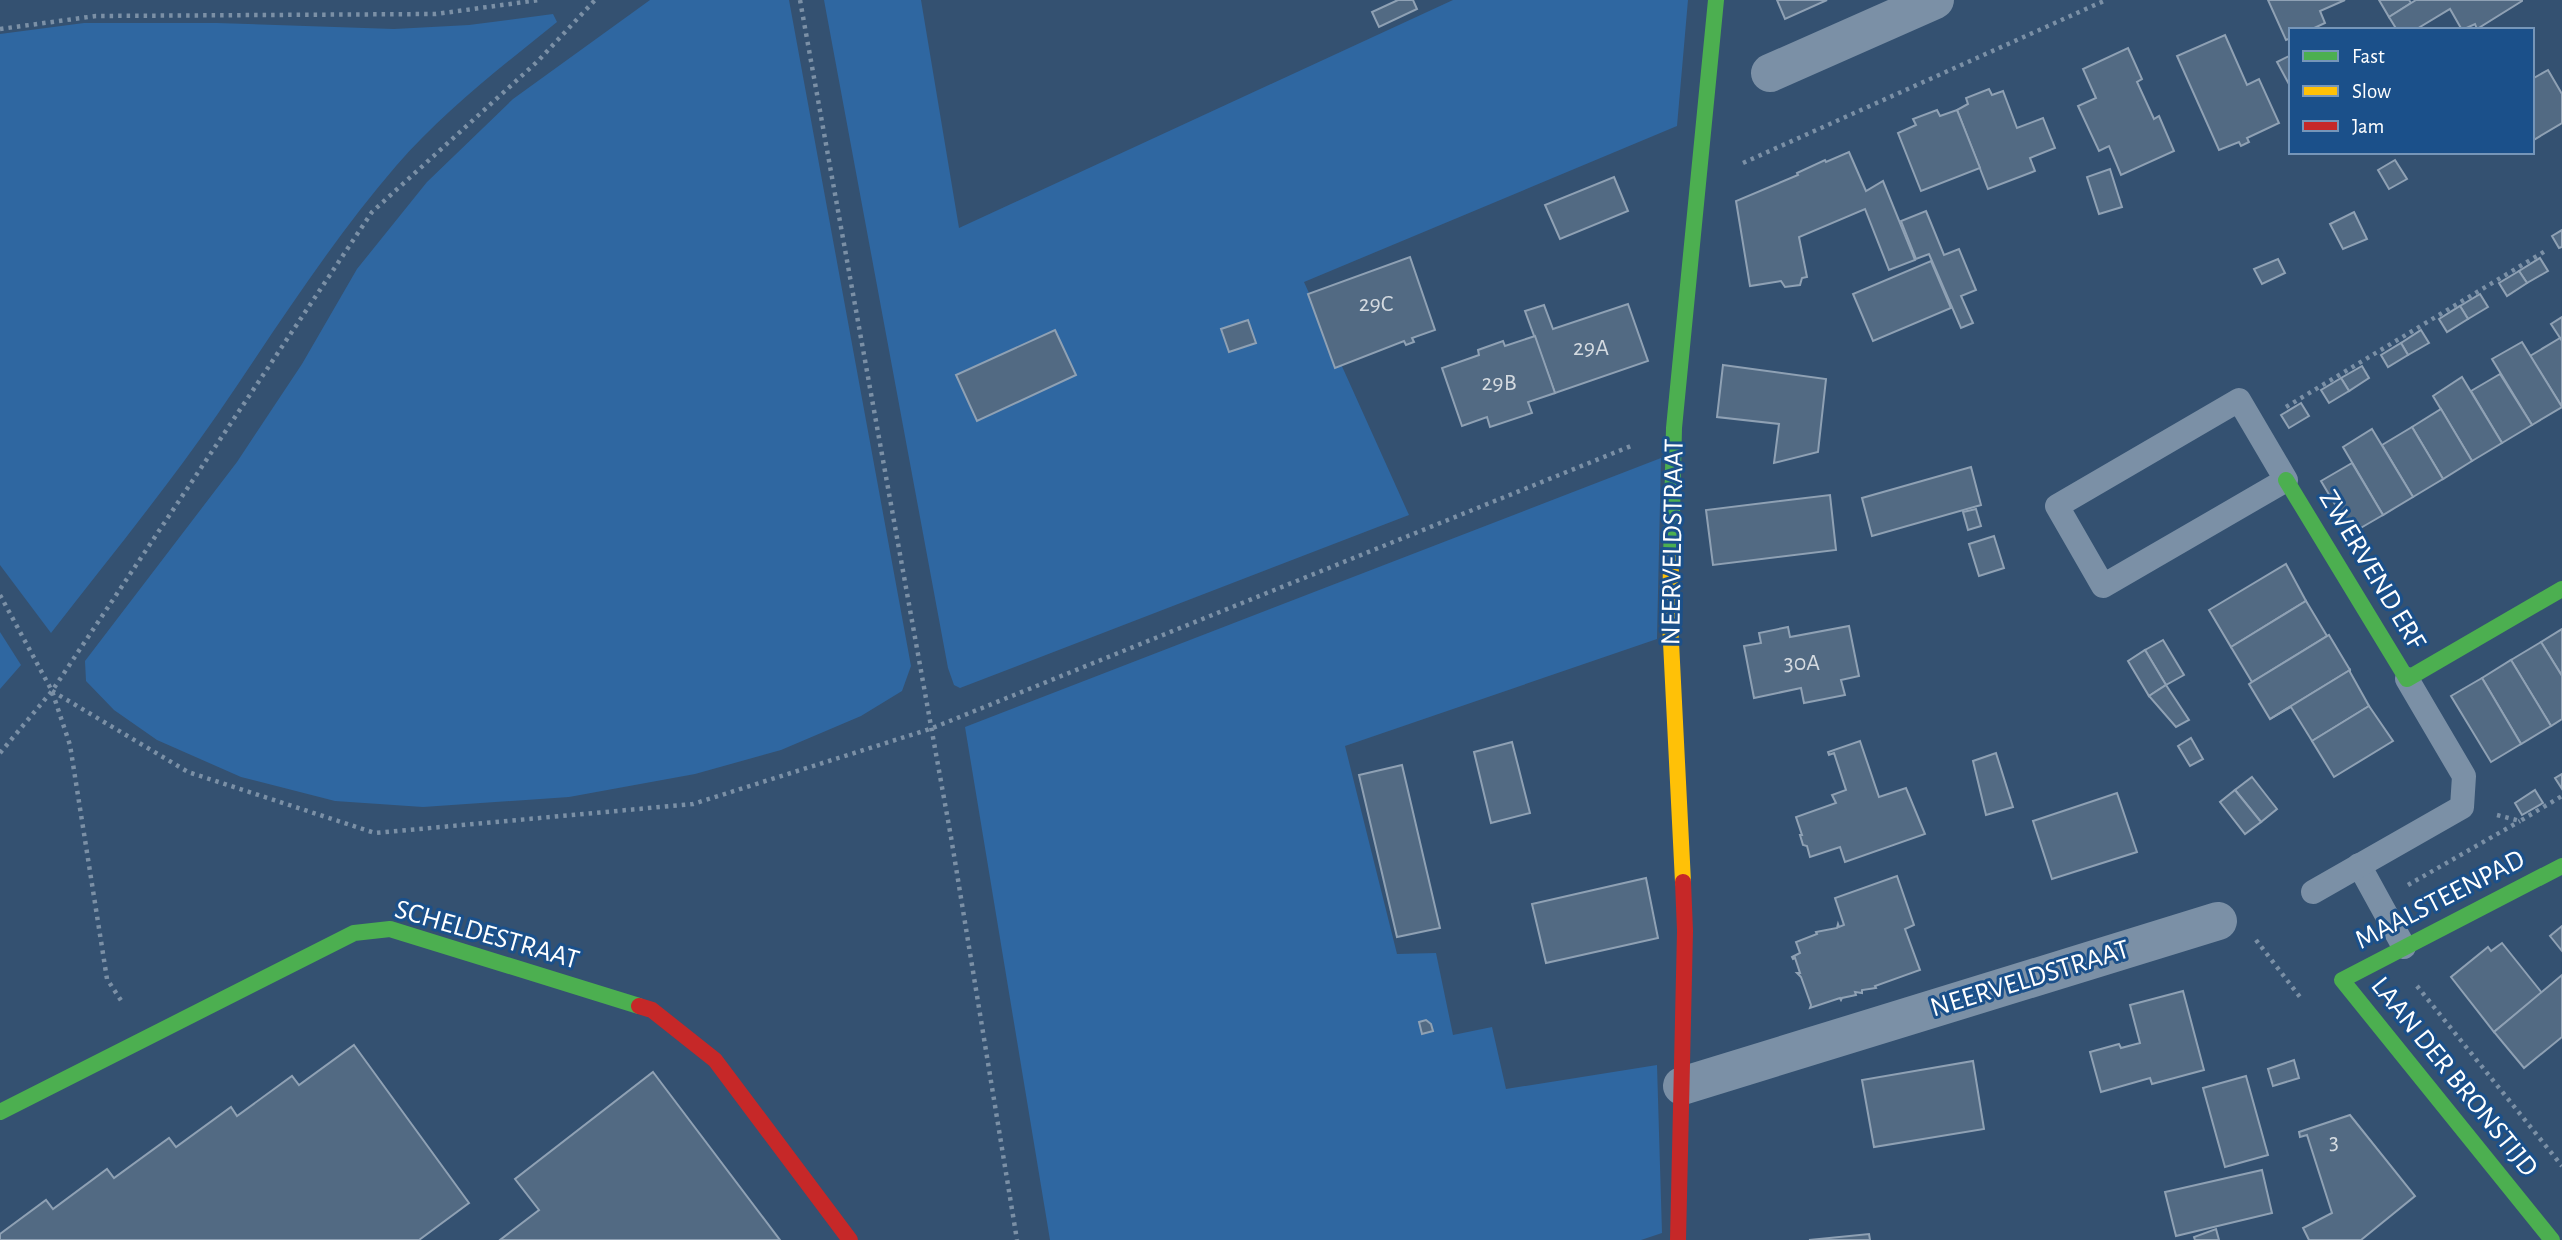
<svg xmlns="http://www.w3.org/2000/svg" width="2562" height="1240" viewBox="0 0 2562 1240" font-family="'Alegreya Sans',sans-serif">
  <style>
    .green { fill: #2f67a1 }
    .building { fill: #526a83; stroke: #8fa1b4; stroke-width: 2 }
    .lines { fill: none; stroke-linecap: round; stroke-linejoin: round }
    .path { stroke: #7b90a6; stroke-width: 4.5; stroke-dasharray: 3.5 5; stroke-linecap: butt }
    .lane { stroke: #7b90a6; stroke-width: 24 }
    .street { stroke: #7b90a6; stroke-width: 38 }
    .fast { stroke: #4caf50; stroke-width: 16 }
    .slow { stroke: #ffc107; stroke-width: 16 }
    .jam { stroke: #c62828; stroke-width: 16 }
    .labels { text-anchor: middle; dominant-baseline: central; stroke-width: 6; stroke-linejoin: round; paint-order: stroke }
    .number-label { font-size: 24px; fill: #d4dae0 }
    .street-label { font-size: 28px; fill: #fff; stroke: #1b508a }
  </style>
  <rect width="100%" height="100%" fill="#345171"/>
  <!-- green -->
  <g class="green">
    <polygon points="650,0 789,0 911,666 902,691 861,716 781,750 695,774 569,797 423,807 335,801 241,777 157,740 114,710 86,681 85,661 237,462 302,364 357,269 427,182 513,99"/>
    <polygon points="824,0 921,0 959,228 1453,0 1688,0 1677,126 1304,282 1409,515 960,688 954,685 948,668"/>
    <path d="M553,14L557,22C501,67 444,111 396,166C329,244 275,330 217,415C165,490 107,561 51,633L0,565V34L84,23H217L394,29L469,25Z"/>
    <polygon points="1661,458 1657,639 1345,746 1397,954 1436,953 1453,1035 1492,1027 1506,1089 1657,1065 1662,1233 1641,1240 1050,1240 965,727"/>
    <polygon points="0,632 21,665 0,689"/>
  </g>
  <!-- building -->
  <g class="building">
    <polygon points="1398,0 1413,0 1417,9 1379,27 1372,12"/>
    <polygon points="1777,0 1827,0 1785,19"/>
    <polygon points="2268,0 2345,0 2320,11 2325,23 2310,30 2291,30 2291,38 2286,40"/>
    <polygon points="2379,0 2409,0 2411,3 2389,17"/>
    <polygon points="2416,0 2522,0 2522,1 2477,29 2475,24 2462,30 2450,9 2415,30 2397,30 2389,17"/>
    <polygon points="2225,35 2247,85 2259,79 2279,123 2247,138 2249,142 2241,146 2239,142 2219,150 2177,56"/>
    <polygon points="2128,48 2142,79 2137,82 2154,119 2159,116 2174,151 2121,175 2109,146 2099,151 2078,106 2096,98 2083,69"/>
    <polygon points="2291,55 2291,88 2277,62"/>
    <polygon points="2548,70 2562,94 2562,123 2532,141 2532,79"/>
    <polygon points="1989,89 1992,95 2003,91 2017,128 2043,118 2055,148 2030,158 2035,171 1988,189 1957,110 1968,104 1966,98"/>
    <polygon points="1937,110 1940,116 1957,110 1980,168 1921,191 1898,133 1916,125 1913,119"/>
    <polygon points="1849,152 1866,191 1883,181 1915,260 1889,270 1865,209 1799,237 1807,277 1802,278 1800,285 1785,287 1781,281 1750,286 1736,201 1798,175 1797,173 1825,160 1826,162"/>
    <polygon points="2395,160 2407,179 2389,189 2378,170"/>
    <polygon points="2110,169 2122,207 2099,214 2087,177"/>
    <polygon points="1614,177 1628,211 1560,239 1545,205"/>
    <polygon points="1926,211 1944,255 1959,249 1976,290 1961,296 1973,323 1961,328 1929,254 1916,259 1901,221"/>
    <polygon points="2354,212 2367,239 2343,249 2330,224"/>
    <polygon points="2562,230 2562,247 2559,248 2552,236"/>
    <polygon points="1410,257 1435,330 1412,338 1414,342 1406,345 1404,341 1335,368 1308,294"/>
    <polygon points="2540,258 2548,271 2527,283 2519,271"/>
    <polygon points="2278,259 2285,273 2262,284 2254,269"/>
    <polygon points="1931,261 1951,308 1873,341 1853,294"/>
    <polygon points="2519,271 2527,283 2507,296 2499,283"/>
    <polygon points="2480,294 2488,307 2468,319 2460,306"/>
    <polygon points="1628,304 1648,361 1555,393 1525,311 1544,305 1553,329"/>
    <polygon points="2460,306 2468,319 2447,332 2439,319"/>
    <polygon points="2562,317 2562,341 2551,324"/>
    <polygon points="1248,320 1256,343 1229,352 1221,329"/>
    <polygon points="1055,330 1076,375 977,421 956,375"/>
    <polygon points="2421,330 2429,343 2408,355 2401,343"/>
    <polygon points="1535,336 1555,393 1528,402 1532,413 1490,427 1487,417 1462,426 1442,368 1479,355 1478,350 1503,341 1505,346"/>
    <polygon points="2560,338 2562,341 2562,407 2530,356"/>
    <polygon points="2522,342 2562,407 2532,425 2492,359"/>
    <polygon points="2401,343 2408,355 2388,367 2381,355"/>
    <polygon points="1723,365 1826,379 1818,452 1774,463 1779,424 1717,417"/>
    <polygon points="2362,366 2369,378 2349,391 2341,378"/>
    <polygon points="2500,374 2532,425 2502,443 2471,391"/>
    <polygon points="2462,377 2502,443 2472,461 2433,396"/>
    <polygon points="2341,378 2349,391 2329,403 2321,390"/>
    <polygon points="2301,403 2309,416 2289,428 2281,415"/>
    <polygon points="2441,409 2472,461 2443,479 2412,427"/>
    <polygon points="2412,427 2443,479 2413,497 2382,445"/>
    <polygon points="2372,429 2413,497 2383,515 2343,447"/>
    <polygon points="2352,463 2383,515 2352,533 2321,481"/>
    <polygon points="1971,467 1981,505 1872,536 1862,498"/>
    <polygon points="1830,495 1836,550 1713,565 1706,510"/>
    <polygon points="1976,509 1981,526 1968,530 1963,512"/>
    <polygon points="1994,536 2004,568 1979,576 1969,544"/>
    <polygon points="2286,564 2306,601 2231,647 2209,610"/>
    <polygon points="2306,601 2327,636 2252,682 2231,647"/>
    <polygon points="1849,626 1859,676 1841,680 1845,695 1804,703 1801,688 1754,698 1744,646 1761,643 1759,633 1788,627 1790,637"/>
    <polygon points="2562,629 2562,676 2541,642"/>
    <polygon points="2329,635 2350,670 2270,719 2249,684"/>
    <polygon points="2163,640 2184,675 2166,685 2145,650"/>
    <polygon points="2541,642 2562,676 2562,719 2551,726 2511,660"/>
    <polygon points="2145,650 2166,685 2149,696 2128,661"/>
    <polygon points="2511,660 2551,726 2521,744 2482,678"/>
    <polygon points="2350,670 2350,672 2369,706 2312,741 2291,707 2270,719"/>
    <polygon points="2482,678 2521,744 2491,762 2451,696"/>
    <polygon points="2166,685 2189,720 2176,727 2149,696"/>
    <polygon points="2369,706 2393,741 2334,777 2312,741"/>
    <polygon points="2191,738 2203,759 2190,766 2178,746"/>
    <polygon points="1860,741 1879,797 1906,788 1925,834 1845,862 1840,847 1810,857 1807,846 1803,845 1800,835 1802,835 1796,817 1836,803 1832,795 1846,790 1834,753 1829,755 1828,752"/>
    <polygon points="1512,742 1530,813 1491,823 1474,752"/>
    <polygon points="1996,753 2013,807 1986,815 1973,761"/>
    <polygon points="1402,765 1440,928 1397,937 1359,775"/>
    <polygon points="2562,774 2562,789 2555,778"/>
    <polygon points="2252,777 2277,809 2261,822 2235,790"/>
    <polygon points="2235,790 2261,822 2245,834 2220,802"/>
    <polygon points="2535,790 2543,803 2522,815 2515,803"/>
    <polygon points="2117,793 2137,852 2052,879 2033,821"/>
    <polygon points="1897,876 1914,925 1905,929 1920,970 1875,986 1876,988 1862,990 1862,993 1855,992 1856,995 1842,998 1841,1000 1840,998 1810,1008 1811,1005 1801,977 1797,973 1800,973 1795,958 1793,959 1792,957 1800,953 1796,942 1817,934 1816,932 1837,928 1838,924 1839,927 1844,925 1835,898"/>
    <polygon points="1646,878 1658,938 1546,963 1532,904"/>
    <polygon points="2562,926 2562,951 2550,936"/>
    <polygon points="2502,943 2542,993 2494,1032 2451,977 2488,947 2491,951"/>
    <polygon points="2562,975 2562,1037 2524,1068 2494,1032"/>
    <polygon points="2183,991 2204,1070 2152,1084 2150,1078 2101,1092 2090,1052 2119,1044 2121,1048 2140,1043 2130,1005"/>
    <polygon points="1426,1020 1431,1024 1433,1031 1422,1034 1419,1022"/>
    <polygon points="354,1045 469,1203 419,1240 0,1240 0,1234 46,1200 53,1209 107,1169 114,1178 169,1138 176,1147 231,1107 237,1116 292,1076 299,1085"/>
    <polygon points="2294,1060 2299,1078 2273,1086 2268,1069"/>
    <polygon points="1973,1061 1984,1129 1874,1147 1862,1080"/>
    <polygon points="653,1072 780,1240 500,1240 539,1210 515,1179"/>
    <polygon points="2246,1076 2268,1155 2225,1167 2203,1088"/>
    <polygon points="2350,1115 2415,1196 2361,1240 2309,1240 2303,1228 2332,1213 2307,1135 2300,1137 2299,1132"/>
    <polygon points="2262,1170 2272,1213 2176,1236 2165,1192"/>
    <polygon points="2216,1229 2219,1240 2195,1240 2194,1237"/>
    <polygon points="1869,1234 1870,1240 1809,1240"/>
  </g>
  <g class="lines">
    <!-- path -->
    <g class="path">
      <polyline points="800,0 951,837 1017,1240"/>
      <polyline points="0,29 96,16 436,14 539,0"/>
      <polyline points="1743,163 2106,0"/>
      <polyline points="2286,407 2547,250"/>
      <polyline points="0,595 52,691 70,745 107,979 122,1002"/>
      <polyline points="52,691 188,772 375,833 693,804 930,729 1631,446"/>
      <polyline points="0,753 52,691 372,212 538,61 595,0"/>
      <polyline points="2497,815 2520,821 2562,796"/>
      <polyline points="2408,885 2520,821"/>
      <polyline points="2256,940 2300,997"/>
      <polyline points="2417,986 2562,1166"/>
    </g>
    <!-- lane -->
    <g class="lane">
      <polygon points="2239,400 2286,480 2103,586 2057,506"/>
      <polyline points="2359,865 2404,947"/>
      <polyline points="2313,892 2462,807 2464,776 2407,679"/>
    </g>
    <!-- street -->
    <g class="street">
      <polyline points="1770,73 1935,0"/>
      <polyline points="1682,1086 2218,921"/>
    </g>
    <!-- fast -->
    <g class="fast">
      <polyline points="2286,480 2407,679 2562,589"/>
      <polyline points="1671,560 1674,428 1716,0"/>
      <polyline points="0,1112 354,933 390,929 639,1006"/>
      <polyline points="2552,1240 2342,980 2562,866"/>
    </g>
    <!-- slow -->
    <polyline class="slow" points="1671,560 1670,622 1683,882"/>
    <!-- jam -->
    <g class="jam">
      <polyline points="639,1006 652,1010 715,1060 850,1240"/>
      <polyline points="1678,1240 1685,931 1683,882"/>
    </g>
  </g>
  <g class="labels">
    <!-- number labels -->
    <g class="number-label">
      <text x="1376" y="304">29C</text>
      <text x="1591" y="348">29A</text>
      <text x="1499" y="383">29B</text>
      <text x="1802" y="663">30A</text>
      <text x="2334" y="1142">3</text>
    </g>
    <!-- street labels -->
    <g class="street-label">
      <text transform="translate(1673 542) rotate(-89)">NEERVELDSTRAAT</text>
      <text transform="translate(2372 570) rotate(59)">ZWERVEND ERF</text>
      <text transform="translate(2440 900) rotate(-27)">MAALSTEENPAD</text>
      <text transform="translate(487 935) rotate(16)">SCHELDESTRAAT</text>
      <text transform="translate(2030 979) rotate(-17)">NEERVELDSTRAAT</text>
      <text transform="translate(2454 1077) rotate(51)">LAAN DER BRONSTIJD</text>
    </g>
  </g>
  <!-- legend -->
  <rect x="2289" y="28" width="245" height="126" fill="#1b508a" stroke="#7696b9" stroke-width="2"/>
  <rect x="2303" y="51" width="35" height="10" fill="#4caf50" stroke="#7696b9" stroke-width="2"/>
  <text x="2352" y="63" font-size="21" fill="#ffffff">Fast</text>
  <rect x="2303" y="86" width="35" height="10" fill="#ffc107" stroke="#7696b9" stroke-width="2"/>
  <text x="2352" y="98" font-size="21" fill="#ffffff">Slow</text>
  <rect x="2303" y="121" width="35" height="10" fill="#c62828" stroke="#7696b9" stroke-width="2"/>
  <text x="2352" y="133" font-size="21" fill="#ffffff">Jam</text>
</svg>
